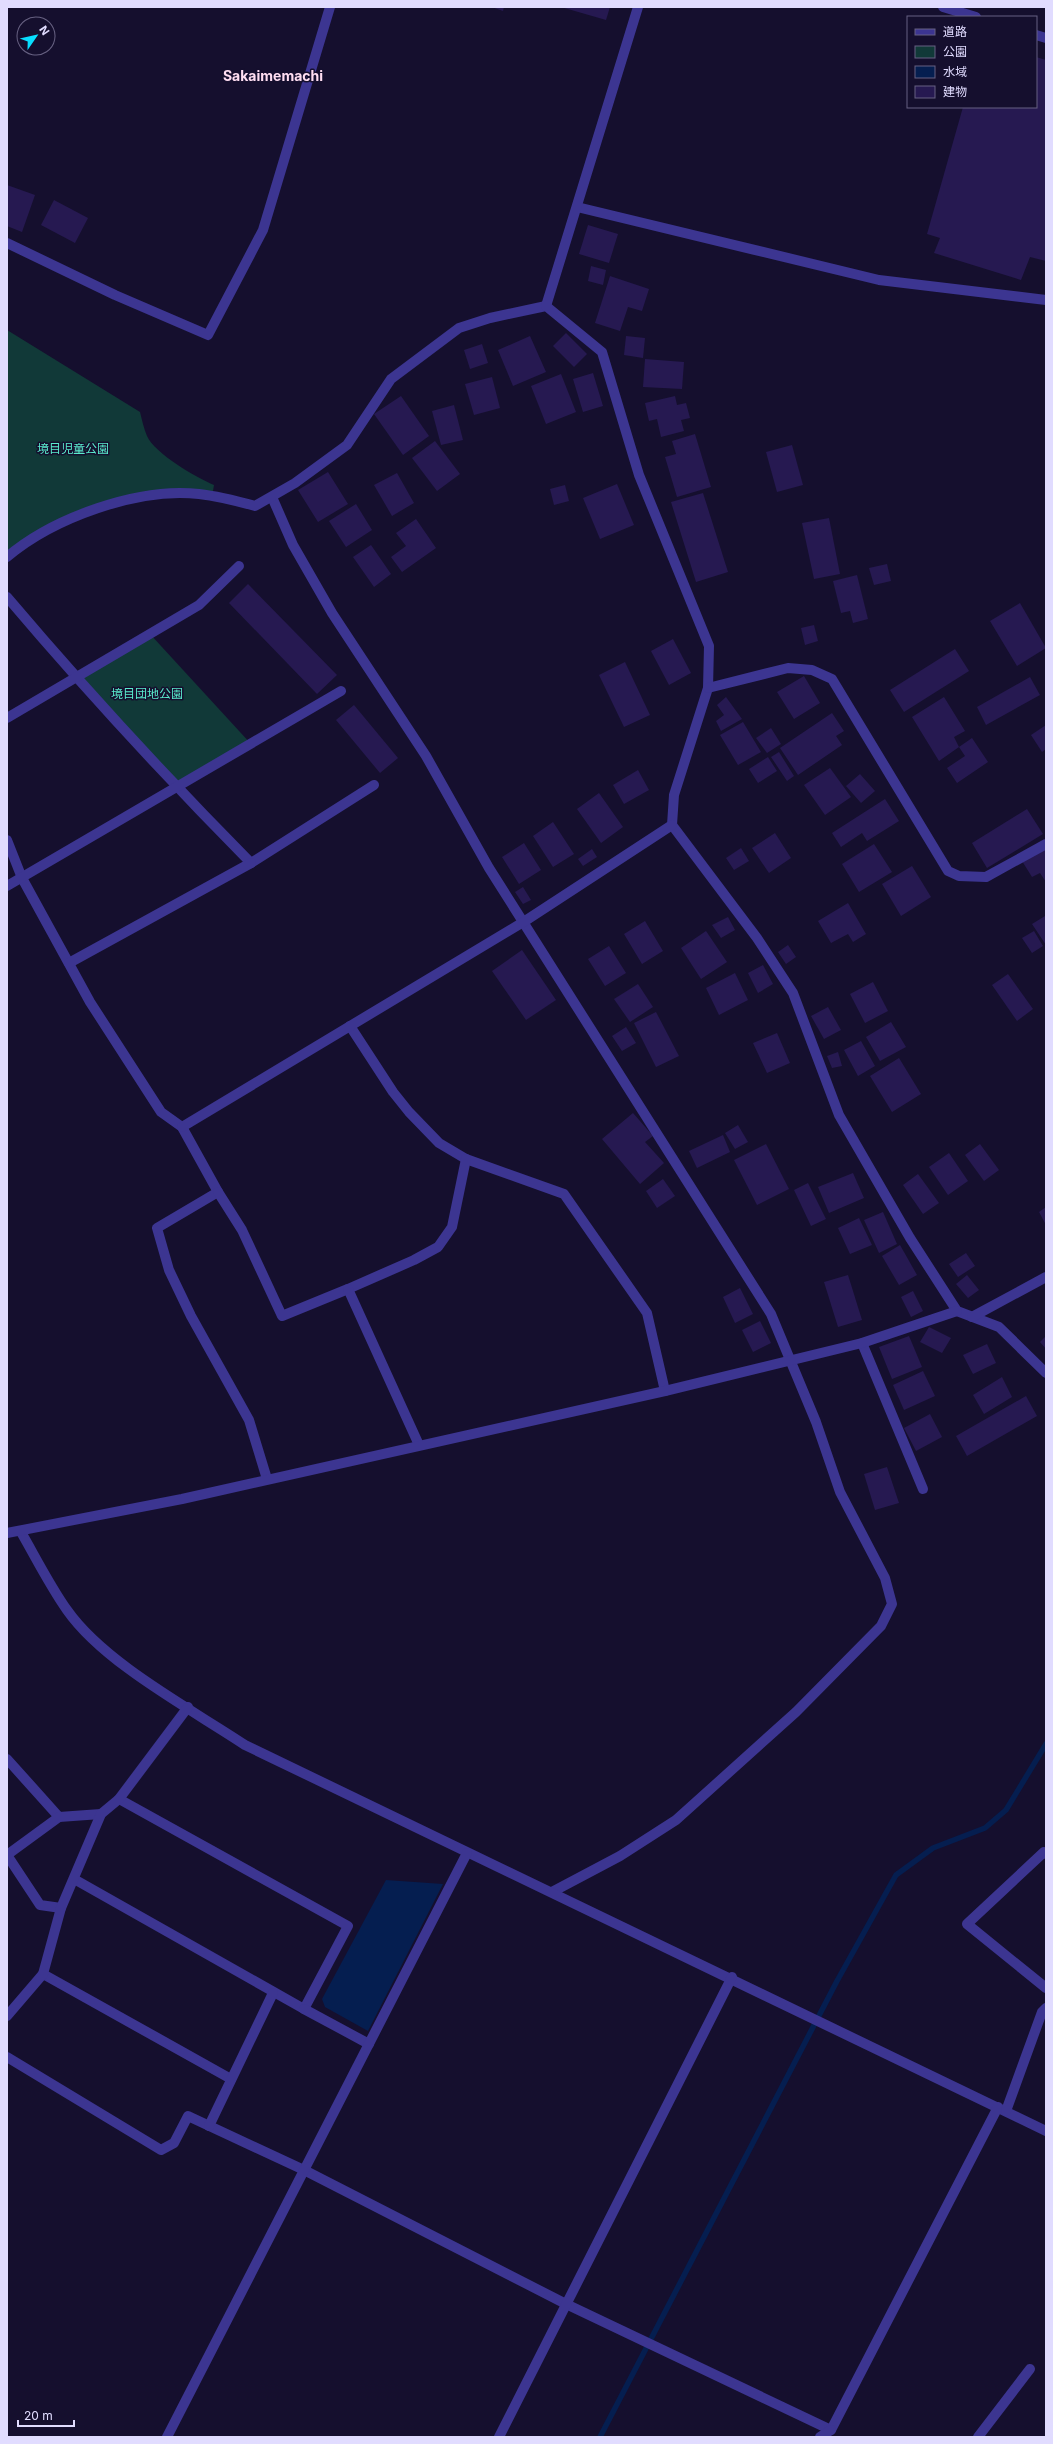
<svg xmlns="http://www.w3.org/2000/svg" width="1053" height="2444" viewBox="0 0 1053 2444" font-family="Inter,'Noto Sans JP',sans-serif">
  <style>
    .green { fill: #113938 }
    .water { fill: #051e50 }
    .lines { fill: none; stroke-linecap: round; stroke-linejoin: round }
    .stream { stroke: #051e50; stroke-width: 5.5 }
    .building { fill: #261951 }
    .minor { stroke: #3c3591; stroke-width: 10 }
    .tertiary { stroke: #3c3591; stroke-width: 10 }
    .labels { text-anchor: middle; dominant-baseline: central; stroke-width: 3; stroke-linejoin: round; paint-order: stroke }
    .park-label { font-size: 12px; fill: #5aeccd; stroke: #150f2e }
    .quarter-label { font-size: 14px; font-weight: bold; fill: #ffdef2; stroke: #150f2e }
  </style>
  <rect width="100%" height="100%" fill="#150f2e"/>
  <!-- green -->
  <g class="green">
    <path d="M7,330L140,412C142,420 144,429 147,436C154,453 197,478 214,485L212,497L148,495L89,511L7,557Z"/>
    <polygon points="150,634 251,744 176,787 76,678"/>
  </g>
  <!-- water -->
  <polygon class="water" points="386,1880 443,1884 368,2031 325,2007 322,1999"/>
  <g class="lines">
    <!-- stream -->
    <polyline class="stream" points="600,2437 837,1981 896,1875 933,1848 985,1828 1006,1810 1046,1744"/>
  </g>
  <!-- building -->
  <g class="building">
    <polygon points="492,7 504,7 503,11"/>
    <polygon points="561,7 610,7 606,20"/>
    <polygon points="1036,57 1046,60 1046,261 1030,257 1021,280 934,253 940,238 927,234 963,107 1036,107"/>
    <polygon points="7,185 35,195 22,232 7,226"/>
    <polygon points="54,200 88,218 75,243 41,225"/>
    <polygon points="588,225 618,234 609,263 579,254"/>
    <polygon points="591,266 606,270 603,285 588,281"/>
    <polygon points="610,276 649,289 642,311 628,307 620,331 595,323"/>
    <polygon points="566,333 587,354 574,367 553,346"/>
    <polygon points="530,336 546,372 513,386 498,350"/>
    <polygon points="626,336 645,338 643,358 624,355"/>
    <polygon points="482,344 488,363 470,369 464,350"/>
    <polygon points="645,359 684,362 682,389 643,387"/>
    <polygon points="593,373 603,406 583,412 573,379"/>
    <polygon points="561,374 576,412 546,424 531,386"/>
    <polygon points="492,377 500,408 474,415 465,384"/>
    <polygon points="401,396 429,436 403,455 374,414"/>
    <polygon points="675,396 677,405 686,403 690,418 681,420 684,431 661,437 657,419 649,421 645,403"/>
    <polygon points="454,405 463,440 441,445 432,411"/>
    <polygon points="695,434 711,487 677,497 665,457 676,454 672,441"/>
    <polygon points="435,441 460,474 437,491 412,458"/>
    <polygon points="792,445 803,485 777,492 766,452"/>
    <polygon points="328,472 348,504 318,522 298,490"/>
    <polygon points="397,473 414,503 392,516 374,485"/>
    <polygon points="617,484 634,525 600,539 583,498"/>
    <polygon points="565,485 569,501 554,505 550,489"/>
    <polygon points="703,493 728,572 696,582 671,502"/>
    <polygon points="356,504 372,530 346,547 329,521"/>
    <polygon points="829,518 840,574 814,579 802,523"/>
    <polygon points="416,519 436,548 402,572 391,557 406,546 396,533"/>
    <polygon points="371,545 391,574 374,587 353,557"/>
    <polygon points="887,564 891,581 874,585 869,568"/>
    <polygon points="857,575 868,619 853,623 850,611 841,613 833,581"/>
    <polygon points="248,584 337,675 317,694 229,603"/>
    <polygon points="1020,603 1046,648 1017,666 990,621"/>
    <polygon points="814,625 818,641 805,645 801,628"/>
    <polygon points="673,639 691,673 669,685 651,651"/>
    <polygon points="955,649 969,671 904,712 890,690"/>
    <polygon points="625,662 650,715 624,727 599,675"/>
    <polygon points="804,676 820,703 794,719 777,692"/>
    <polygon points="1030,677 1040,695 986,725 977,707"/>
    <polygon points="726,697 742,719 721,731 716,721 724,715 717,705"/>
    <polygon points="944,697 965,731 954,737 959,747 972,738 988,762 957,783 947,768 965,756 959,747 939,761 912,717"/>
    <polygon points="354,705 398,758 380,773 336,720"/>
    <polygon points="832,713 844,731 836,736 842,745 798,775 780,748"/>
    <polygon points="743,722 761,752 738,765 720,735"/>
    <polygon points="1046,725 1046,749 1042,752 1031,735"/>
    <polygon points="771,728 781,744 767,753 756,738"/>
    <polygon points="779,752 794,776 787,781 771,757"/>
    <polygon points="768,757 777,771 758,783 749,769"/>
    <polygon points="830,768 851,797 825,815 804,785"/>
    <polygon points="638,770 649,790 624,804 613,785"/>
    <polygon points="860,774 875,791 861,803 846,786"/>
    <polygon points="599,793 623,827 601,843 577,809"/>
    <polygon points="885,799 899,821 867,841 862,833 841,847 832,833"/>
    <polygon points="1027,809 1043,834 987,868 972,843"/>
    <polygon points="553,822 574,854 553,867 533,836"/>
    <polygon points="775,833 791,858 769,873 752,848"/>
    <polygon points="524,843 541,870 519,884 502,857"/>
    <polygon points="874,844 892,872 859,892 842,864"/>
    <polygon points="1046,847 1046,882 1040,873 1032,877 1022,861"/>
    <polygon points="741,848 749,861 734,870 726,858"/>
    <polygon points="592,849 597,857 583,866 578,859"/>
    <polygon points="912,866 931,897 901,916 882,884"/>
    <polygon points="523,887 531,900 523,904 515,892"/>
    <polygon points="848,903 866,934 853,942 848,934 831,943 818,921"/>
    <polygon points="1045,916 1046,918 1046,945 1032,924"/>
    <polygon points="728,917 735,930 721,938 712,925"/>
    <polygon points="645,921 663,951 642,964 624,934"/>
    <polygon points="706,931 727,962 701,979 681,948"/>
    <polygon points="1034,931 1043,946 1032,953 1022,938"/>
    <polygon points="788,945 796,957 786,964 778,952"/>
    <polygon points="609,946 626,973 605,986 588,959"/>
    <polygon points="522,950 556,1000 526,1020 492,971"/>
    <polygon points="763,965 773,984 758,993 748,973"/>
    <polygon points="735,973 748,1000 719,1015 706,988"/>
    <polygon points="1008,974 1033,1009 1017,1021 992,985"/>
    <polygon points="873,982 888,1011 865,1023 850,994"/>
    <polygon points="638,984 653,1007 630,1022 614,999"/>
    <polygon points="828,1007 841,1030 824,1039 811,1016"/>
    <polygon points="656,1012 679,1056 656,1067 634,1023"/>
    <polygon points="891,1022 906,1047 880,1061 866,1037"/>
    <polygon points="626,1027 636,1043 622,1051 612,1036"/>
    <polygon points="777,1033 790,1063 767,1073 753,1043"/>
    <polygon points="861,1041 875,1066 858,1076 844,1050"/>
    <polygon points="838,1052 842,1066 832,1068 827,1056"/>
    <polygon points="899,1058 921,1094 892,1112 870,1076"/>
    <polygon points="633,1113 653,1136 645,1142 664,1163 640,1184 602,1139"/>
    <polygon points="738,1125 748,1142 735,1149 725,1133"/>
    <polygon points="723,1135 730,1152 697,1168 689,1151"/>
    <polygon points="766,1144 789,1189 757,1205 734,1160"/>
    <polygon points="980,1144 999,1170 984,1181 965,1155"/>
    <polygon points="949,1153 968,1181 948,1195 929,1167"/>
    <polygon points="853,1173 864,1198 829,1213 818,1187"/>
    <polygon points="918,1174 939,1203 923,1214 903,1185"/>
    <polygon points="663,1179 675,1196 657,1208 646,1191"/>
    <polygon points="808,1183 826,1219 811,1226 794,1190"/>
    <polygon points="1046,1207 1046,1225 1039,1212"/>
    <polygon points="883,1212 897,1244 879,1253 864,1220"/>
    <polygon points="859,1218 872,1245 850,1254 838,1228"/>
    <polygon points="900,1245 917,1275 899,1285 882,1256"/>
    <polygon points="966,1253 975,1266 958,1277 949,1264"/>
    <polygon points="848,1275 862,1320 838,1327 824,1282"/>
    <polygon points="967,1275 979,1290 968,1298 956,1284"/>
    <polygon points="740,1288 753,1314 735,1323 723,1297"/>
    <polygon points="913,1291 923,1311 911,1317 901,1297"/>
    <polygon points="760,1321 771,1343 753,1352 742,1330"/>
    <polygon points="929,1327 951,1338 942,1353 920,1342"/>
    <polygon points="909,1336 922,1367 892,1379 879,1347"/>
    <polygon points="1046,1336 1046,1349 1040,1342"/>
    <polygon points="987,1344 996,1363 973,1374 963,1355"/>
    <polygon points="923,1371 935,1396 904,1410 893,1385"/>
    <polygon points="1002,1377 1012,1397 984,1414 973,1395"/>
    <polygon points="1026,1396 1037,1416 967,1456 956,1436"/>
    <polygon points="930,1414 942,1437 916,1451 904,1428"/>
    <polygon points="887,1467 899,1503 875,1510 864,1474"/>
  </g>
  <g class="lines">
    <!-- minor -->
    <g class="minor">
      <polyline points="577,207 879,280 1046,300"/>
      <polyline points="7,243 115,295 208,335 263,230 330,7"/>
      <polyline points="272,497 293,545 332,613 426,756 489,868 771,1314 816,1422 840,1492 885,1578 892,1604 881,1626 796,1712 676,1820 620,1856 552,1892"/>
      <path d="M7,557C53,518 138,487 199,494C217,496 237,501 255,506L295,483L347,445L391,379L459,328L490,318L546,306L602,352L639,475L709,646L708,688L674,795L672,825L757,938L793,993L839,1115L910,1238L957,1311L999,1327L1046,1373"/>
      <path d="M7,597C85,689 166,777 251,863L374,785"/>
      <polyline points="708,688 788,668 812,670 832,679 948,871 959,876 986,877 1046,844"/>
      <polyline points="7,718 199,605 239,566"/>
      <polyline points="7,840 22,878 90,1002 161,1112 182,1127 218,1192 157,1228 169,1270 191,1316 249,1420 267,1479"/>
      <polyline points="7,886 341,691"/>
      <polyline points="69,963 251,863"/>
      <polyline points="350,1026 393,1092 409,1112 439,1143 466,1159 564,1194 647,1313 665,1391"/>
      <polyline points="182,1127 525,921 672,825"/>
      <polyline points="218,1192 242,1230 282,1316 348,1289 414,1260 438,1247 452,1227 466,1159"/>
      <polyline points="348,1289 419,1445"/>
      <polyline points="972,1317 1046,1277"/>
      <polyline points="862,1343 923,1489"/>
      <path d="M21,1532C36,1558 50,1586 67,1610C104,1663 191,1709 245,1745L1046,2131"/>
      <polyline points="7,1533 182,1499 665,1391 862,1343 957,1311"/>
      <polyline points="7,1759 59,1817"/>
      <polyline points="1046,1854 1044,1852 967,1924 1046,1988"/>
      <polyline points="74,1879 304,2009 348,1926 119,1799"/>
      <polyline points="61,1908 40,1905 7,1855 59,1817 101,1814"/>
      <polyline points="43,1974 231,2079"/>
      <polyline points="304,2009 369,2044"/>
      <polyline points="7,2016 43,1974 61,1908 101,1814 119,1799 188,1707"/>
      <polyline points="7,2057 161,2150 174,2143 188,2116 304,2170 566,2304 831,2430 998,2107"/>
      <polyline points="1006,2111 1042,2012 1046,2008"/>
      <polyline points="209,2126 273,1993"/>
      <polyline points="167,2437 467,1853"/>
      <polyline points="499,2437 732,1977"/>
      <polyline points="820,2437 831,2430"/>
      <polyline points="978,2437 1030,2369"/>
    </g>
    <!-- tertiary -->
    <g class="tertiary">
      <polyline points="943,7 976,17"/>
      <polyline points="1036,35 1046,38"/>
      <polyline points="546,306 638,7"/>
    </g>
  </g>
  <g class="labels">
    <!-- park labels -->
    <g class="park-label">
      <text x="73" y="448">境目児童公園</text>
      <text x="147" y="693">境目団地公園</text>
    </g>
    <!-- quarter labels -->
    <g class="quarter-label">
      <text x="273" y="75">Sakaimemachi</text>
    </g>
  </g>
  <!-- border -->
  <rect width="1053" height="2444" fill="none" stroke="#e1dcff" stroke-width="16"/>
  <!-- legend -->
  <rect x="907" y="16" width="130" height="92" fill="#150f2e" stroke="#676182"/>
  <rect x="915" y="29" width="20" height="6" fill="#3c3591" stroke="#676182"/>
  <text x="943" y="36" font-size="12" fill="#e1dcff">道路</text>
  <rect x="915" y="46" width="20" height="12" fill="#113938" stroke="#676182"/>
  <text x="943" y="56" font-size="12" fill="#e1dcff">公園</text>
  <rect x="915" y="66" width="20" height="12" fill="#051e50" stroke="#676182"/>
  <text x="943" y="76" font-size="12" fill="#e1dcff">水域</text>
  <rect x="915" y="86" width="20" height="12" fill="#261951" stroke="#676182"/>
  <text x="943" y="96" font-size="12" fill="#e1dcff">建物</text>
  <!-- north arrow -->
  <g transform="translate(36 36) rotate(56)"><circle r="19" fill="#150f2e" stroke="#676182"/>
  <path d="M0-3L7 15L0 10L-7 15Z" fill="#08deff"/>
  <text y="-6" font-size="11" font-weight="bold" text-anchor="middle" fill="#e1dcff">N</text>
  </g>
  <!-- scale -->
  <path d="M18 2420v6h56v-6" fill="none" stroke="#e1dcff" stroke-width="2"/>
  <text x="24" y="2420" font-size="12" fill="#e1dcff" stroke="#150f2e" stroke-width="3" paint-order="stroke">20 m</text>
</svg>
